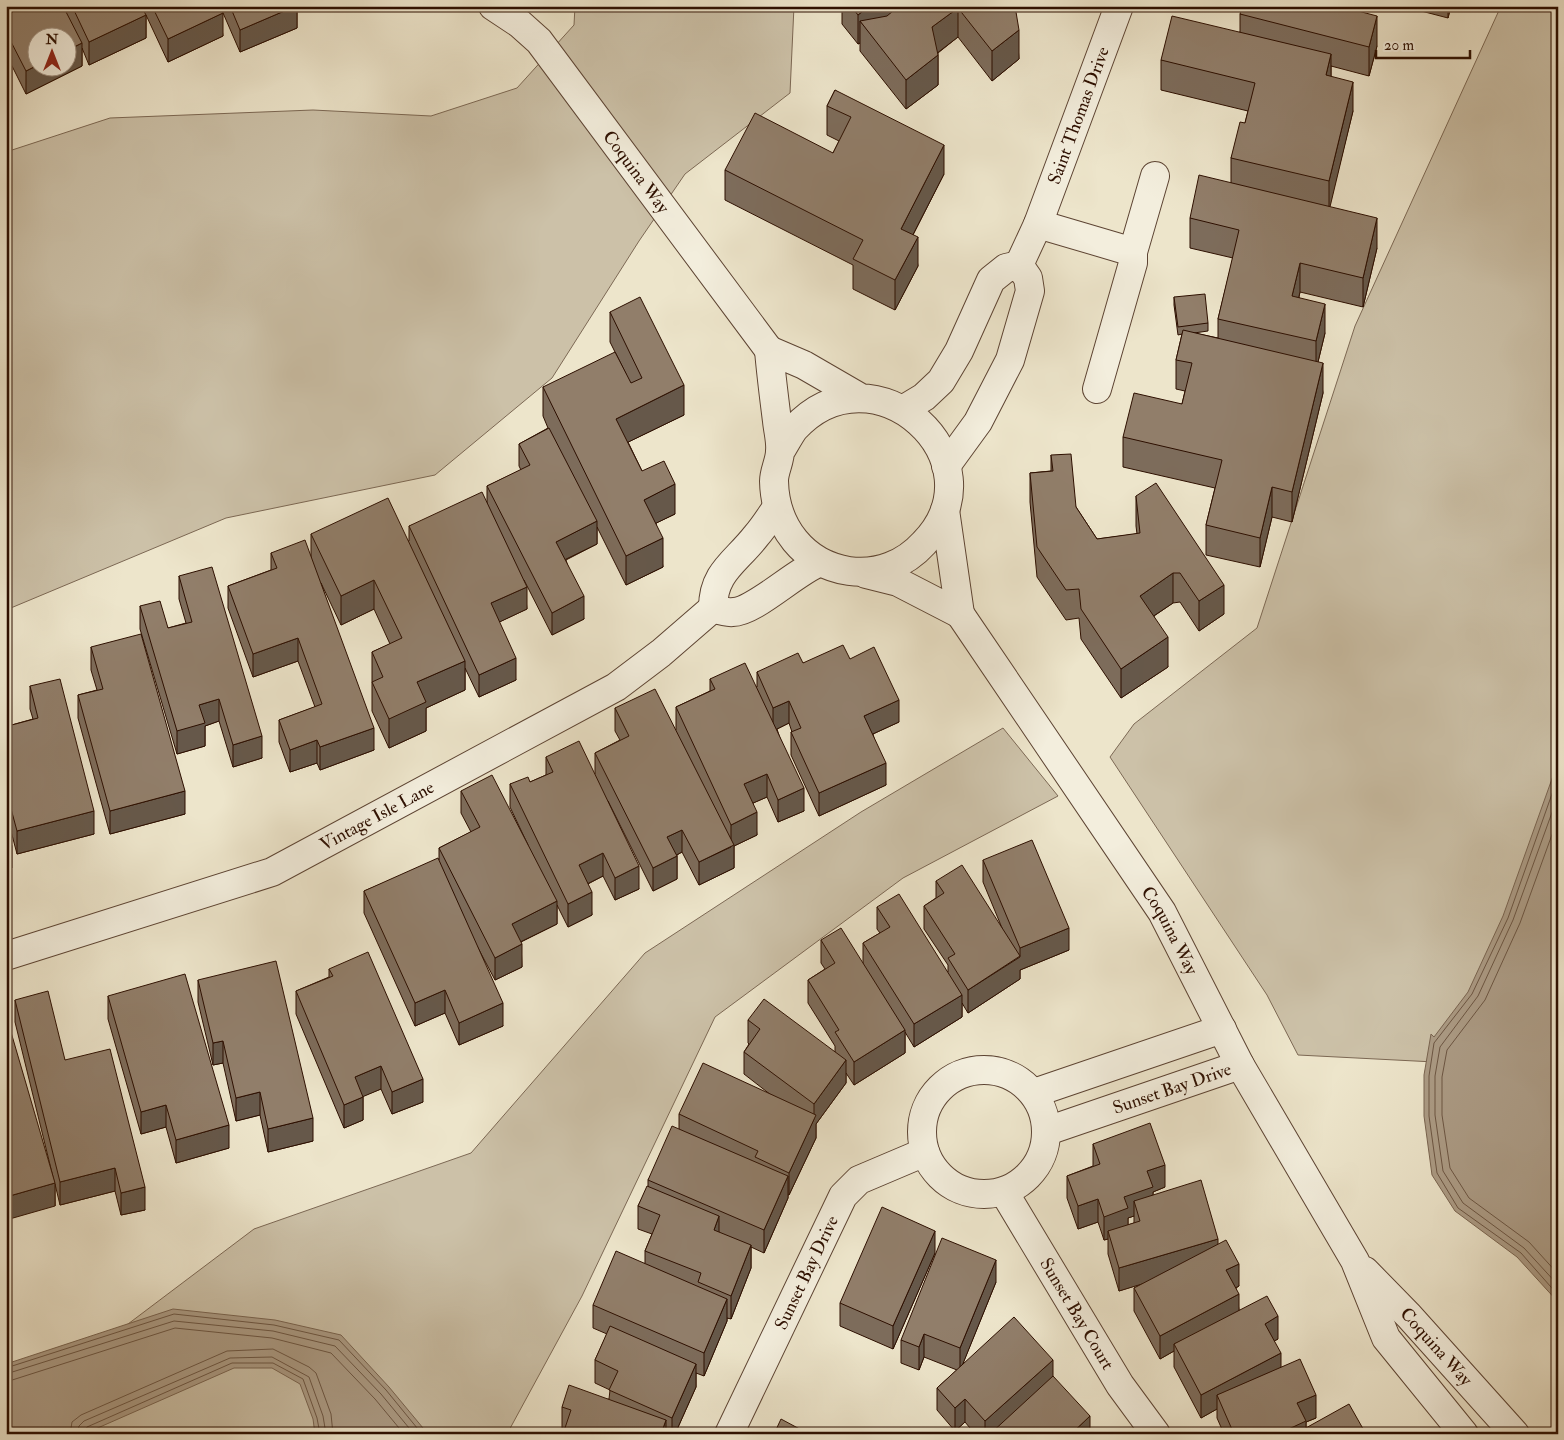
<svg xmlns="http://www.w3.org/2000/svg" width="1564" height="1440" viewBox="0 0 1564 1440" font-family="'IM FELL Double Pica',serif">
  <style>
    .green { fill: #ccc1a8; stroke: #7c6854 }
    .water { fill: #ac9c86; stroke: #796450 }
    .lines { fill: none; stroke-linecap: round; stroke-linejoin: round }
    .shore { stroke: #6c5643; stroke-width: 1 }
    .minor-casing { stroke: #5d4433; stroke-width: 30 }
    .minor { stroke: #f3eedd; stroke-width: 28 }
    .wall { fill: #7d6c5b; stroke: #2d0f00; fill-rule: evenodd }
    .shaded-wall { fill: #66584a; stroke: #2d0f00 }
    .building { fill: #917e6a; stroke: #2d0f00 }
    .labels { text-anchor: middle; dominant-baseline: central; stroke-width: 4; stroke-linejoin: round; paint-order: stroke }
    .street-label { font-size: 18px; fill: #2d0f00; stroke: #f3eedd }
  </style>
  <rect width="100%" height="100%" fill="#ede5cb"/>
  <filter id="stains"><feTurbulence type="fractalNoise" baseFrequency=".004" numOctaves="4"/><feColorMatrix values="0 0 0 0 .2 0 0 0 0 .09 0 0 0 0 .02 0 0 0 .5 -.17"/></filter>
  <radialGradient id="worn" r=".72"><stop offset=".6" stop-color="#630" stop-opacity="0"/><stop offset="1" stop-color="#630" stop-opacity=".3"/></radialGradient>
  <!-- green -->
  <g class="green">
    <polygon points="575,6 794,6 790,93 685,174 639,241 552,378 435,475 226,518 6,610 6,152 110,118 313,110 431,116 517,88 574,25"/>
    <polygon points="1501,6 1558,6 1558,886 1454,1063 1298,1055 1267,995 1110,757 1134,724 1257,628 1355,326"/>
    <polygon points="1003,728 1058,796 903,878 715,1017 582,1296 507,1434 6,1434 6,1416 254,1229 471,1153 645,953 861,812"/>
  </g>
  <!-- water -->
  <g class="water">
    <polygon points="1558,762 1558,1302 1517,1257 1455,1211 1432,1175 1424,1116 1424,1075 1431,1034 1434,1037 1468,992 1503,916"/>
    <polygon points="173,1309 275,1320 341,1335 389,1387 428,1434 315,1434 313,1419 300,1384 272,1368 234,1368 84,1434 6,1434 6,1364"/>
  </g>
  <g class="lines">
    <!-- shore -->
    <g class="shore">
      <polyline points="1558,777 1508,918 1472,994 1434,1043 1429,1076 1429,1116 1437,1173 1458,1208 1521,1253 1558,1295"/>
      <polyline points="1558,796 1513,920 1478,996 1440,1047 1435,1076 1435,1115 1443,1171 1463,1203 1524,1248 1558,1285"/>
      <polyline points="1558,818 1520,923 1485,1000 1447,1050 1442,1077 1442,1115 1450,1168 1469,1198 1529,1242 1558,1274"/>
      <polyline points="6,1368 174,1314 274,1325 339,1340 386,1390 422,1434"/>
      <polyline points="6,1374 174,1321 273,1331 335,1346 381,1394 414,1434"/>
      <polyline points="6,1382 175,1328 272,1338 331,1353 375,1399 404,1434"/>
      <polyline points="70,1434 72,1422 81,1415 227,1351 273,1349 309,1367 316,1373 331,1414 333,1434"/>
      <polyline points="77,1434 79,1426 84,1421 230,1358 272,1357 309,1377 323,1416 326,1434"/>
      <polyline points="84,1434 87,1427 232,1363 273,1363 303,1379 317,1418 320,1434"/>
    </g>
    <!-- minor casing -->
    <g class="minor-casing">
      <g id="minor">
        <path id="s1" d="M493,6L520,24L539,41L769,350"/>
        <polyline points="1038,224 1133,252"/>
        <path id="s2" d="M1019,265L1038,224L1119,6"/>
        <polyline points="1097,389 1133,263 1133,252 1155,176"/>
        <polyline points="904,409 924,397 941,381 959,351 991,280 1006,268 1019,265 1028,278 1030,291 1010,360 978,422 946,466"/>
        <path d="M780,452C785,444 789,436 794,429C874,341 1004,461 924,543C905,564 878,575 849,571C804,564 775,527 774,481C774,471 780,461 780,451C781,442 778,431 777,421C774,397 771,374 769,350L804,365L861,398"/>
        <path d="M777,507C770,517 764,527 756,536C736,562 713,572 713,608C719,610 727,613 733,612C754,612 795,572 820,562"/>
        <polyline points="866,574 898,582 960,614 945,510"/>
        <path id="s3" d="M960,614L1162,912L1240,1065L1355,1261L1386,1338L1464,1434"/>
        <path id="s4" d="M6,956L272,872L616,687L661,653L713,608"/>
        <circle cx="984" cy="1132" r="62"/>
        <polyline points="1034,1093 1222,1029"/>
        <path id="s5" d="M1047,1131L1240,1065"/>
        <path id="s6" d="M1004,1192L1120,1385L1156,1434"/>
        <path id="s7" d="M1365,1271L1409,1316L1515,1434"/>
        <path id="s8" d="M729,1434L843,1196L859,1180L925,1152"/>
      </g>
    </g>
    <!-- minor -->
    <use href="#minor" class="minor"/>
  </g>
  <!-- wall -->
  <g class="wall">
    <polygon points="6,6 219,6 223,36 168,62 146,15 146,38 89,65 82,48 82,66 26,94 6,54"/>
    <polygon points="220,6 297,6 297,28 240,52"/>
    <polygon points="842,6 1015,6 1019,59 992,81 958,37 938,53 938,85 906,109 860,51 860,43 858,44 842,24"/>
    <polygon points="1402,6 1451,6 1448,18"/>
    <polygon points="1346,8 1377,46 1369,76 1331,66 1331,77 1353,111 1329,207 1377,248 1363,307 1300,292 1299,297 1325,333 1318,362 1323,393 1292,522 1272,517 1260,567 1206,555 1206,525 1215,488 1123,467 1123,437 1182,404 1185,391 1176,389 1176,360 1182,334 1178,335 1174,305 1174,297 1208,323 1208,331 1194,333 1218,338 1218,319 1233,258 1190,248 1190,218 1231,183 1231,158 1245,123 1248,111 1161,90 1161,60 1240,32 1240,14"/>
    <polygon points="835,90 944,174 913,235 918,266 895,310 853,289 853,265 725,200 725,170 833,153 839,141 827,135 827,106"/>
    <polygon points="610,312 684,415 628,442 642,471 675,514 656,523 663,567 626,585 597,527 597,544 566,560 584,619 552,635 524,580 527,609 499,622 516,680 479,697 465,668 465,690 426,708 426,731 389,748 372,711 372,652 390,644 374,609 341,625 321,583 374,750 320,770 317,763 290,772 279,742 279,720 315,707 298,661 253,677 228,608 228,586 271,570 271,553 311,558 311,534 409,541 409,526 487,503 487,486 521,470 519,466 519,444 548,428 543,416 543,387 626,374 610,342"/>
    <polygon points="1051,455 1076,507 1097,539 1137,534 1136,526 1136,496 1224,614 1199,631 1180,602 1173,603 1154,616 1168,667 1121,698 1081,639 1079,618 1066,620 1037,577 1030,502 1030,473 1051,471"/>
    <polygon points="179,576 262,758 233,767 219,721 205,726 205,746 177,754 140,629 140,606 168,628 186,623 179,599"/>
    <polygon points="91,647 185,814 110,834 78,718 78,695 97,690 91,670"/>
    <polygon points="850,659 899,722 873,734 886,785 819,816 791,755 791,732 792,732 789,723 777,729 804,811 778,822 767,797 753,803 757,835 734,846 734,868 699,885 682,852 677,855 677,879 653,891 608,801 639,889 615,900 603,876 588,884 592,915 568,927 557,905 557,924 521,942 522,967 495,980 477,946 503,1026 459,1045 445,1013 415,1026 364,913 364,891 439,860 439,848 471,832 461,813 461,791 528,845 510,807 510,784 530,782 546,775 546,757 595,774 595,753 620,740 615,731 615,708 676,730 676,707 710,691 710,679 757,687 757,672 803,663"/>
    <polygon points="30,686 94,834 17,854 6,812 6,718 8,726 33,719 30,709"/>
    <polygon points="983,860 1069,950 1020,970 1020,979 968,1013 962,1003 962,1017 914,1047 905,1032 905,1053 854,1085 846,1073 846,1083 816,1124 816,1138 789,1195 788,1195 788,1198 764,1253 751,1247 751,1268 731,1319 727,1318 727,1321 704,1376 696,1373 696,1387 675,1434 563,1434 564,1430 562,1430 562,1407 609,1399 610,1390 595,1383 595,1360 607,1334 593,1328 593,1305 645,1263 645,1251 652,1234 638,1229 638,1206 648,1187 648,1180 679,1129 679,1114 771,1095 744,1074 744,1052 749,1044 748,1043 748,1020 835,1052 835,1046 808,1003 808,980 825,969 821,963 821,940 863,964 863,943 880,933 877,929 877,907 948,972 948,965 924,929 924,906 936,898 936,881 1002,928 983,882"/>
    <polygon points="329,969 423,1102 392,1114 381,1089 363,1096 363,1120 344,1128 296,1014 296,991 329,977"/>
    <polygon points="198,980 313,1141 268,1152 260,1115 236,1121 223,1063 213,1065 198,1002"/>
    <polygon points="108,996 229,1148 176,1163 166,1127 141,1134 108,1019"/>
    <polygon points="15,1000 65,1060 145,1210 121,1215 115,1191 60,1205 55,1184 55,1206 54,1181 15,1022"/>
    <path d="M1093,1144L1165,1187L1153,1192V1195L1218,1244L1239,1286L1236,1288L1239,1310L1278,1339L1274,1341L1281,1368L1316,1418L1306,1422V1428L1366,1434H1224L1217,1418V1409L1201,1418L1174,1367V1351L1160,1359L1134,1311V1288L1144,1283L1119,1291L1108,1254V1239L1104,1240L1098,1222L1078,1229L1067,1198V1176L1093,1166ZM1134,1216V1223L1128,1225V1218Z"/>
    <polygon points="935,1253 893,1349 840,1326 840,1303"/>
    <polygon points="996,1282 963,1363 1053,1376 1090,1434 975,1434 965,1422 955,1431 937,1410 937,1388 957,1370 924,1357 919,1370 901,1363 901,1340"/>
  </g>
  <!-- shaded-wall -->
  <g class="shaded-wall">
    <polygon points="296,6 297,6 297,28 240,52 240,30"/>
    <polygon points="869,6 905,6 871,34 860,21 860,43 858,44 858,15"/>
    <polygon points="1448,6 1451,6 1448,18"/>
    <polygon points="958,8 958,37 932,57 932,27"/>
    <polygon points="223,13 223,36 168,62 168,39"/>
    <polygon points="146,15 146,38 89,65 89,42"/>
    <polygon points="1377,16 1377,46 1369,76 1369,47"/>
    <polygon points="1019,30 1019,59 992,81 992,51"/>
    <polygon points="82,43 82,66 26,94 26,71 38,65 38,68 68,68 68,50"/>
    <polygon points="1331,54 1331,84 1326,75"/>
    <polygon points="938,55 938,85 906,109 906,80"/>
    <polygon points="12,67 12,90 6,93 6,70"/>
    <polygon points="1353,82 1353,111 1329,211 1329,181"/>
    <polygon points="944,145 944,174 901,258 901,229"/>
    <polygon points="1377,218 1377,248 1363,307 1363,278"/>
    <polygon points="918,237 918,266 895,310 895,280"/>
    <polygon points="1300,263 1300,292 1292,325 1292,296"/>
    <polygon points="1325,304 1325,333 1316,370 1316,341"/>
    <polygon points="1323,363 1323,393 1292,522 1292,492"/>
    <polygon points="684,385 684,415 616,448 616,419"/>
    <polygon points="675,484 675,514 644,529 644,500"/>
    <polygon points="1272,487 1272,517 1260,567 1260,538"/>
    <polygon points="597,521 597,544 556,564 556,542"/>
    <polygon points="663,538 663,567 626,585 626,556"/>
    <polygon points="1173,573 1173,603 1140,625 1140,596"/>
    <polygon points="374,580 374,609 341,625 341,596"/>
    <polygon points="1224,585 1224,614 1199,631 1199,601"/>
    <polygon points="527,587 527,609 491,626 491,603"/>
    <polygon points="584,596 584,619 552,635 552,613"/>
    <polygon points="1168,637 1168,667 1121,698 1121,669"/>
    <polygon points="298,638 298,661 253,677 253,654"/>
    <polygon points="516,658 516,680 479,697 479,675"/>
    <polygon points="465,661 465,690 426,708 426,731 389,748 389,719 417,682"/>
    <polygon points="219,699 219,721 205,726 205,746 177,754 177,731 199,705"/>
    <polygon points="899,700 899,722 864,738 864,716"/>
    <polygon points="789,701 789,723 773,731 773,708"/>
    <polygon points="374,728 374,750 320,770 320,747"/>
    <polygon points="262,736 262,758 233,767 233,745"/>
    <polygon points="317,740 317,763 290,772 290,750"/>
    <polygon points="886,763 886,785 819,816 819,793"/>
    <polygon points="767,774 767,797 744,807 744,784"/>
    <polygon points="804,788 804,811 778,822 778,800"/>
    <polygon points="185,791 185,814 110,834 110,811"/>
    <polygon points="94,811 94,834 17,854 17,831"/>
    <polygon points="757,812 757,835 734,846 734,868 699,885 699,862 731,847 731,825"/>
    <polygon points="682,830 682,852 667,860 667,837"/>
    <polygon points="12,846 12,868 6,870 6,847"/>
    <polygon points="603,853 603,876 579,888 579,865"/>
    <polygon points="677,856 677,879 653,891 653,868"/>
    <polygon points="639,866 639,889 615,900 615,878"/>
    <polygon points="592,892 592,915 568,927 568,904"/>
    <polygon points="557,901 557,924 512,946 512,924"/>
    <polygon points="1069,928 1069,950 1020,970 1020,979 968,1013 968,990 1020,957 1020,948"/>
    <polygon points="522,944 522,967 495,980 495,958"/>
    <polygon points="445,990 445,1013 415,1026 415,1003"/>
    <polygon points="962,995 962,1017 914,1047 914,1024"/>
    <polygon points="503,1003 503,1026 459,1045 459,1023"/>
    <polygon points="905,1030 905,1053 854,1085 854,1062"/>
    <polygon points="223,1041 223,1063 213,1065 213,1043"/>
    <polygon points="846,1060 846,1083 816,1124 816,1138 789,1195 789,1173 814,1119 814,1104"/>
    <polygon points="381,1066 381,1089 355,1100 355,1077"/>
    <polygon points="423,1079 423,1102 392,1114 392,1092"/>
    <polygon points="260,1092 260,1115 236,1121 236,1098"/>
    <polygon points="363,1097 363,1120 344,1128 344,1105"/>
    <polygon points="166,1105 166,1127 141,1134 141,1112"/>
    <polygon points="313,1118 313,1141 268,1152 268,1129"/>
    <polygon points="229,1125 229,1148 176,1163 176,1140"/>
    <polygon points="1165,1165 1165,1187 1153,1192 1153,1209 1134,1201 1134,1216 1128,1218 1128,1231 1108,1231 1108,1239 1104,1240 1104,1217 1124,1197 1147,1171"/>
    <polygon points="115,1168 115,1191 60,1205 60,1182"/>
    <polygon points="788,1176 788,1198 764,1253 764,1230"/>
    <polygon points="55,1183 55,1206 6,1220 6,1197"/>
    <polygon points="145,1187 145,1210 121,1215 121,1193"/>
    <polygon points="1098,1199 1098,1222 1078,1229 1078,1206"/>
    <polygon points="719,1216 719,1239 714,1230"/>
    <polygon points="935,1231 935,1253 893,1349 893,1326"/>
    <polygon points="1218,1239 1218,1261 1119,1291 1119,1268"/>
    <polygon points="751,1245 751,1268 731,1319 731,1296"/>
    <polygon points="996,1260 996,1282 960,1371 960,1348"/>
    <polygon points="1239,1264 1239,1286 1226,1293 1226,1270"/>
    <polygon points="1239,1294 1239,1317 1174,1344 1174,1351 1160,1359 1160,1336"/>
    <polygon points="727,1299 727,1321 704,1376 704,1353"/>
    <polygon points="1278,1316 1278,1339 1265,1346 1265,1324"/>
    <polygon points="924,1334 924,1357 919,1370 919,1347"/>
    <polygon points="1281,1353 1281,1376 1217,1395 1217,1409 1201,1418 1201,1395"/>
    <polygon points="1053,1360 1053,1383 996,1434 985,1434 985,1421"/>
    <polygon points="696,1364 696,1387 675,1434 672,1434 672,1418"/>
    <polygon points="1316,1395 1316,1418 1306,1422 1306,1434 1278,1434 1297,1403"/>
    <polygon points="965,1399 965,1422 955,1431 955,1408"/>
    <polygon points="1090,1416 1090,1434 1071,1434"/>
    <polygon points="666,1420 666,1434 661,1434"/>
  </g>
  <!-- building -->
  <g class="building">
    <polygon points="6,6 63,6 82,43 68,50 68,38 38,38 38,65 26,71 6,32"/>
    <polygon points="72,6 141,6 146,15 89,42"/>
    <polygon points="152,6 219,6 223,13 168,39"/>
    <polygon points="230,6 296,6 240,30"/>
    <polygon points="851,6 869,6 858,15"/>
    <polygon points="899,6 1015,6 1019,30 992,51 958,8 932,27 938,55 906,80 860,21 887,16"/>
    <polygon points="1242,6 1339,6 1377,16 1369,47 1240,14"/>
    <polygon points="1172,16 1331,54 1326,75 1353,82 1329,181 1231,158 1240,122 1245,123 1255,83 1161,60"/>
    <polygon points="6,55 12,67 6,70"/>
    <polygon points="835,90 944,145 901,229 918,237 895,280 853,259 863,240 725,170 755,113 833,153 851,117 827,106"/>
    <polygon points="1199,175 1377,218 1363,278 1300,263 1292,296 1325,304 1316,341 1218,319 1239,230 1190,218"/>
    <polygon points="1205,294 1208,323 1178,327 1174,297"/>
    <polygon points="640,297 684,385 616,419 642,471 664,461 675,484 644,500 663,538 626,556 543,387 615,352 631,383 642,378 610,312"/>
    <polygon points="1183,330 1323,363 1292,492 1272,487 1260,538 1206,525 1222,460 1123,437 1134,393 1182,404 1192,363 1176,360"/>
    <polygon points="549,428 597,521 556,542 584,596 552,613 487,486 530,465 519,444"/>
    <polygon points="1071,454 1076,507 1097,539 1140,533 1136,496 1156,483 1224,585 1199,601 1180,573 1173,573 1140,596 1168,637 1121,669 1081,609 1079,589 1066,590 1037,547 1030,473 1053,471 1051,455"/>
    <polygon points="482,492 527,587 491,603 516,658 479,675 409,526"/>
    <polygon points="388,498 465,661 417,682 426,702 389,719 372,682 383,677 372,652 402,638 374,580 341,596 311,534"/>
    <polygon points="305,540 374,728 320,747 317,740 290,750 279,720 322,704 298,638 253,654 228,586 277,568 271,553"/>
    <polygon points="212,567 262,736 233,745 219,699 199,705 205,723 177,731 140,606 160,601 168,628 192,622 179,576"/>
    <polygon points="141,634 185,791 110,811 78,695 103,689 91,647"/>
    <polygon points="843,645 850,659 874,647 899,700 864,716 886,763 819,793 791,732 801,728 789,701 773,708 757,672 798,653 803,663"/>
    <polygon points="745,663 804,788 778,800 767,774 744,784 757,812 731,825 676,707 715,689 710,679"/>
    <polygon points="60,679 94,811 17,831 6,790 6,718 8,726 38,718 30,686"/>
    <polygon points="655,689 734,845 699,862 682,830 667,837 677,856 653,868 595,753 629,736 615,708"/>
    <polygon points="579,741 639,866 615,878 603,853 579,865 592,892 568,904 510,784 528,777 530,782 553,772 546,757"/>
    <polygon points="492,775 557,901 512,924 522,944 495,958 439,848 480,827 461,791"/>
    <polygon points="6,827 12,846 6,847"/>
    <polygon points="1032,840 1069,928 1020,948 983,860"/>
    <polygon points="438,858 503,1003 459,1023 445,990 415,1003 364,891"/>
    <polygon points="962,865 1020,956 968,990 948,958 955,954 924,906 944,893 936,881"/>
    <polygon points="899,894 962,995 914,1024 863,943 890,927 877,907"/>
    <polygon points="841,928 905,1030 854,1062 835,1032 839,1030 808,980 835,963 821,940"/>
    <polygon points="368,952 423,1079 392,1092 381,1066 355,1077 363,1097 344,1105 296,991 333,976 329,969"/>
    <polygon points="276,961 313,1118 268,1129 260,1092 236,1098 223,1041 213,1043 198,980"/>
    <polygon points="185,974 229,1125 176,1140 166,1105 141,1112 108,996"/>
    <polygon points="48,991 65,1060 110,1049 145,1187 121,1193 115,1168 60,1182 15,1000"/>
    <polygon points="764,999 846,1060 814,1104 744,1052 760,1029 748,1020"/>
    <polygon points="6,1015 55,1183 6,1197"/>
    <polygon points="703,1063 816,1115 789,1173 755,1157 758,1151 679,1114"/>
    <polygon points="1150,1123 1165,1165 1147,1171 1153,1187 1124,1197 1128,1208 1104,1217 1098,1199 1078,1206 1067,1176 1100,1164 1093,1144"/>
    <polygon points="672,1126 788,1176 764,1230 648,1180"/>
    <polygon points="1201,1180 1218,1239 1119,1268 1108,1231 1140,1221 1134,1201"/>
    <polygon points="647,1186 719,1216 714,1230 751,1245 731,1296 698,1282 701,1273 645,1251 660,1215 638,1206"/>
    <polygon points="882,1207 935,1231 893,1326 840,1303"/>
    <polygon points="942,1238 996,1260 960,1348 924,1334 919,1347 901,1340"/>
    <polygon points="1226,1240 1239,1264 1226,1270 1239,1294 1160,1336 1134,1288"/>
    <polygon points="616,1251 727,1299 704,1353 593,1305"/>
    <polygon points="1267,1296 1278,1316 1265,1324 1281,1353 1201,1395 1174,1344"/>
    <polygon points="1014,1317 1053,1360 985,1421 965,1399 955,1408 937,1388"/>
    <polygon points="610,1326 696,1364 672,1418 609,1390 618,1371 595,1360"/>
    <polygon points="1300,1359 1316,1395 1297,1403 1306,1421 1278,1434 1234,1434 1217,1395"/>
    <polygon points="1053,1376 1090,1416 1071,1434 990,1434"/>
    <polygon points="569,1385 666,1420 661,1434 563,1434 571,1410 562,1407"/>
    <polygon points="1349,1404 1366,1434 1295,1434"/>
    <polygon points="781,1419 809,1434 774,1434"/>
  </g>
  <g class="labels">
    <!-- street labels -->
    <g class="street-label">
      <text stroke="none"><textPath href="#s2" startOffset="161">Saint Thomas Drive</textPath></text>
      <text stroke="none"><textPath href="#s1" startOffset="221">Coquina Way</textPath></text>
      <text stroke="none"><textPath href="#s4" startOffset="398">Vintage Isle Lane</textPath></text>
      <text stroke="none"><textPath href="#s3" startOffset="380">Coquina Way</textPath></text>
      <text stroke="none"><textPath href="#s5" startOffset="132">Sunset Bay Drive</textPath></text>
      <text stroke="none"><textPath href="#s8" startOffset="179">Sunset Bay Drive</textPath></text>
      <text stroke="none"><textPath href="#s6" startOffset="142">Sunset Bay Court</textPath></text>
      <text stroke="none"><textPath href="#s7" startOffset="104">Coquina Way</textPath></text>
    </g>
  </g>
  <!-- margin -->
  <rect width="1564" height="1440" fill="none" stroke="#ede5cb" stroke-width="25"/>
  <rect x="8" y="8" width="1549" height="1425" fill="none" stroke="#2d0f00" stroke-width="2.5"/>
  <rect x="12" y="12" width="1539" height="1415" fill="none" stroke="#2d0f00"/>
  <!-- north arrow -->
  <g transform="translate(52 52)"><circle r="24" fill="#f3eedd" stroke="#a49585"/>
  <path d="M0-4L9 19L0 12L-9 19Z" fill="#8f2418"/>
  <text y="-8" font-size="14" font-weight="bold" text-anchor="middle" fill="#2d0f00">N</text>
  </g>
  <!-- scale -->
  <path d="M1376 50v8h94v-8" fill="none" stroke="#2d0f00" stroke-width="2.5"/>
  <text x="1384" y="50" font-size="15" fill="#2d0f00" stroke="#f3eedd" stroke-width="4" paint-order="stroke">20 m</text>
  <rect width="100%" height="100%" filter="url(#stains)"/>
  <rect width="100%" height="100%" fill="url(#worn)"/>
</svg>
